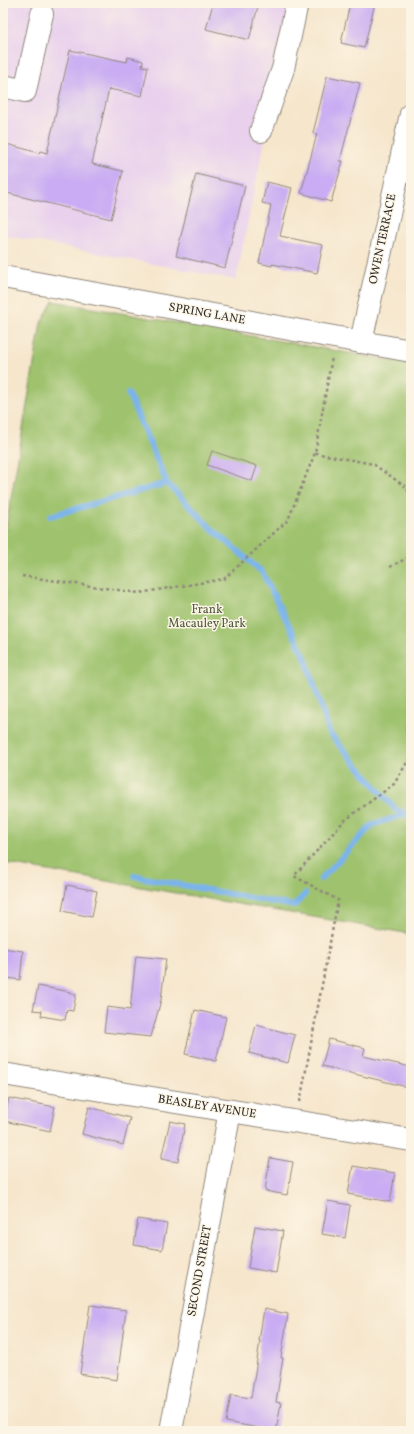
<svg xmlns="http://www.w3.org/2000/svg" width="414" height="1434" viewBox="0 0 414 1434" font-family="Vollkorn,serif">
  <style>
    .built { fill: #e9d1ed }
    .green { fill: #9ec26d; stroke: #64764c }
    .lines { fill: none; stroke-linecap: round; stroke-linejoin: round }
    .stream { stroke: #7ab4eb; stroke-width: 6 }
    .building { fill: #c9acf3 }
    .minor-casing { stroke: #90887c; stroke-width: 24 }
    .path { stroke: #90887c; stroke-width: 2.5; stroke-dasharray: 3 3; stroke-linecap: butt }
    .minor { stroke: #fff; stroke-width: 22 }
    .labels { text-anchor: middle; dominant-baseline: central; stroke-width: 3; stroke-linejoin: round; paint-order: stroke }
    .street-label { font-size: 12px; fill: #2b2b2b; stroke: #fcf5e5 }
    .park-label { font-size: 12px; fill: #4e583f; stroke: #fcf5e5 }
  </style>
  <rect width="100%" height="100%" fill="#fcf5e5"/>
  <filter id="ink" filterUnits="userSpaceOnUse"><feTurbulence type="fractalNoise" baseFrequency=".025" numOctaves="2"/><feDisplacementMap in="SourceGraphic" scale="8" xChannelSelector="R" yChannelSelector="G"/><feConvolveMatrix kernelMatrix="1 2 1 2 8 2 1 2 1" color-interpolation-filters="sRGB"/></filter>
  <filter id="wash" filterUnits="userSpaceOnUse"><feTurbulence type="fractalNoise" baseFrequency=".012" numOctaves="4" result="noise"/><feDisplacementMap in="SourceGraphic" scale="16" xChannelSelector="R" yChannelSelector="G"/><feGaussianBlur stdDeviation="0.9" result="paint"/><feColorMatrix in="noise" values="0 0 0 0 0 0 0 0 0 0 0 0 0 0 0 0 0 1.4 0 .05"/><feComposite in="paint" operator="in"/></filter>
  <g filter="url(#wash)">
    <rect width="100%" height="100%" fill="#f6e6cc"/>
    <!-- built -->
    <polygon class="built" points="3,3 293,3 236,280 3,235"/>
    <!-- green -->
    <polygon class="green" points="53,301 411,364 411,934 3,863 3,545 41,323"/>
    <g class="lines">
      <!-- stream -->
      <g class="stream">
        <polyline points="128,393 167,483"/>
        <polyline points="50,516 167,483 211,528 262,572 305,657 330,734 395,809 411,816"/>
        <polyline points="134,876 294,906 305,894"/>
        <polyline points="321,879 372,825 406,814"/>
      </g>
    </g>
    <g id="blocks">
      <!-- building -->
      <g class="building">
        <polygon points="213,3 259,3 249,40 206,29"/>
        <polygon points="350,3 375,3 364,48 341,43"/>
        <polygon points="70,50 127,62 128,57 143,61 142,66 148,67 142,96 109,89 92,164 123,171 111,219 3,192 3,143 39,153 40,151 47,153"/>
        <polygon points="327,76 360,83 340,161 343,161 331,202 301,193 317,134 313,133"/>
        <polygon points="196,174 245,186 225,268 176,256"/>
        <polygon points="267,182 292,188 280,236 323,245 317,273 272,264 272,266 259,263 271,205 262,203"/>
        <polygon points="212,451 257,466 252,481 207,465"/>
        <polygon points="67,885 97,891 92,917 62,911"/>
        <polygon points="3,948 23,951 20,980 3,977"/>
        <polygon points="136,956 166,959 161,1000 151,1037 104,1032 107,1007 130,1010"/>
        <polygon points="38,986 71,992 71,993 76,994 73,1011 67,1010 65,1020 41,1016 42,1011 33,1010"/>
        <polygon points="195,1010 226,1017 216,1061 185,1054"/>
        <polygon points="256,1025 295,1035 288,1063 249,1053"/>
        <polygon points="329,1039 365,1048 363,1056 411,1067 411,1088 322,1066"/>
        <polygon points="9,1098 55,1107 50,1131 4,1121"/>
        <polygon points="89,1107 130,1118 123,1145 82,1134"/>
        <polygon points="170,1121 185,1124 178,1162 161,1159"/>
        <polygon points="270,1158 293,1162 287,1195 265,1191"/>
        <polygon points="353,1166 395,1173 390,1202 348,1194"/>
        <polygon points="328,1201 350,1205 345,1238 322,1234"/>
        <polygon points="138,1219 167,1224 162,1250 134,1245"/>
        <polygon points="255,1226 283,1231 276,1273 248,1268"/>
        <polygon points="90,1305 126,1310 117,1380 80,1374"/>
        <polygon points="264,1309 288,1314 281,1358 283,1358 276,1402 281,1403 276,1431 226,1422 231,1395 251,1398 260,1341 259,1341"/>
      </g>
    </g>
  </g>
  <g filter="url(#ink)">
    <use href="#blocks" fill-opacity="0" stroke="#90887c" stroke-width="1"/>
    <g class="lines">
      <!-- minor casing -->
      <g class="minor-casing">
        <g id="minor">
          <polyline points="3,86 25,91 42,14"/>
          <polyline points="261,131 283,69 297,3"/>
          <polyline points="3,277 411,351"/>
          <polyline points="361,342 411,114"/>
          <polyline points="3,1074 411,1140"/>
          <polyline points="171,1431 230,1111"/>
        </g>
      </g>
      <!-- path -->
      <g class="path">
        <polyline points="315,453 373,464 406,487 411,497"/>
        <polyline points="390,567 411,556"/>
        <polyline points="22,576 139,593 224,579 288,520 315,453 332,357"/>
        <polyline points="300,1102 338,900 294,876 344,821 394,784 411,756"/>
      </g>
      <!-- minor -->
      <use href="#minor" class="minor"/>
    </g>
  </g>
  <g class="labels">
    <!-- street labels -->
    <g class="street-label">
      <text transform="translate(383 239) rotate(-78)">OWEN TERRACE</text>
      <text transform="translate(207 314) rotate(10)">SPRING LANE</text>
      <text transform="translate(207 1107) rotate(9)">BEASLEY AVENUE</text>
      <text transform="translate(200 1271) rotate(-80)">SECOND STREET</text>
    </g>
    <!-- park labels -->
    <g class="park-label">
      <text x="207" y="610">Frank<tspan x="207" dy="14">Macauley Park</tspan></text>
    </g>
  </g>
  <!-- margin -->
  <rect width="414" height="1434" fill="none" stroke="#fcf5e5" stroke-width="16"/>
</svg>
